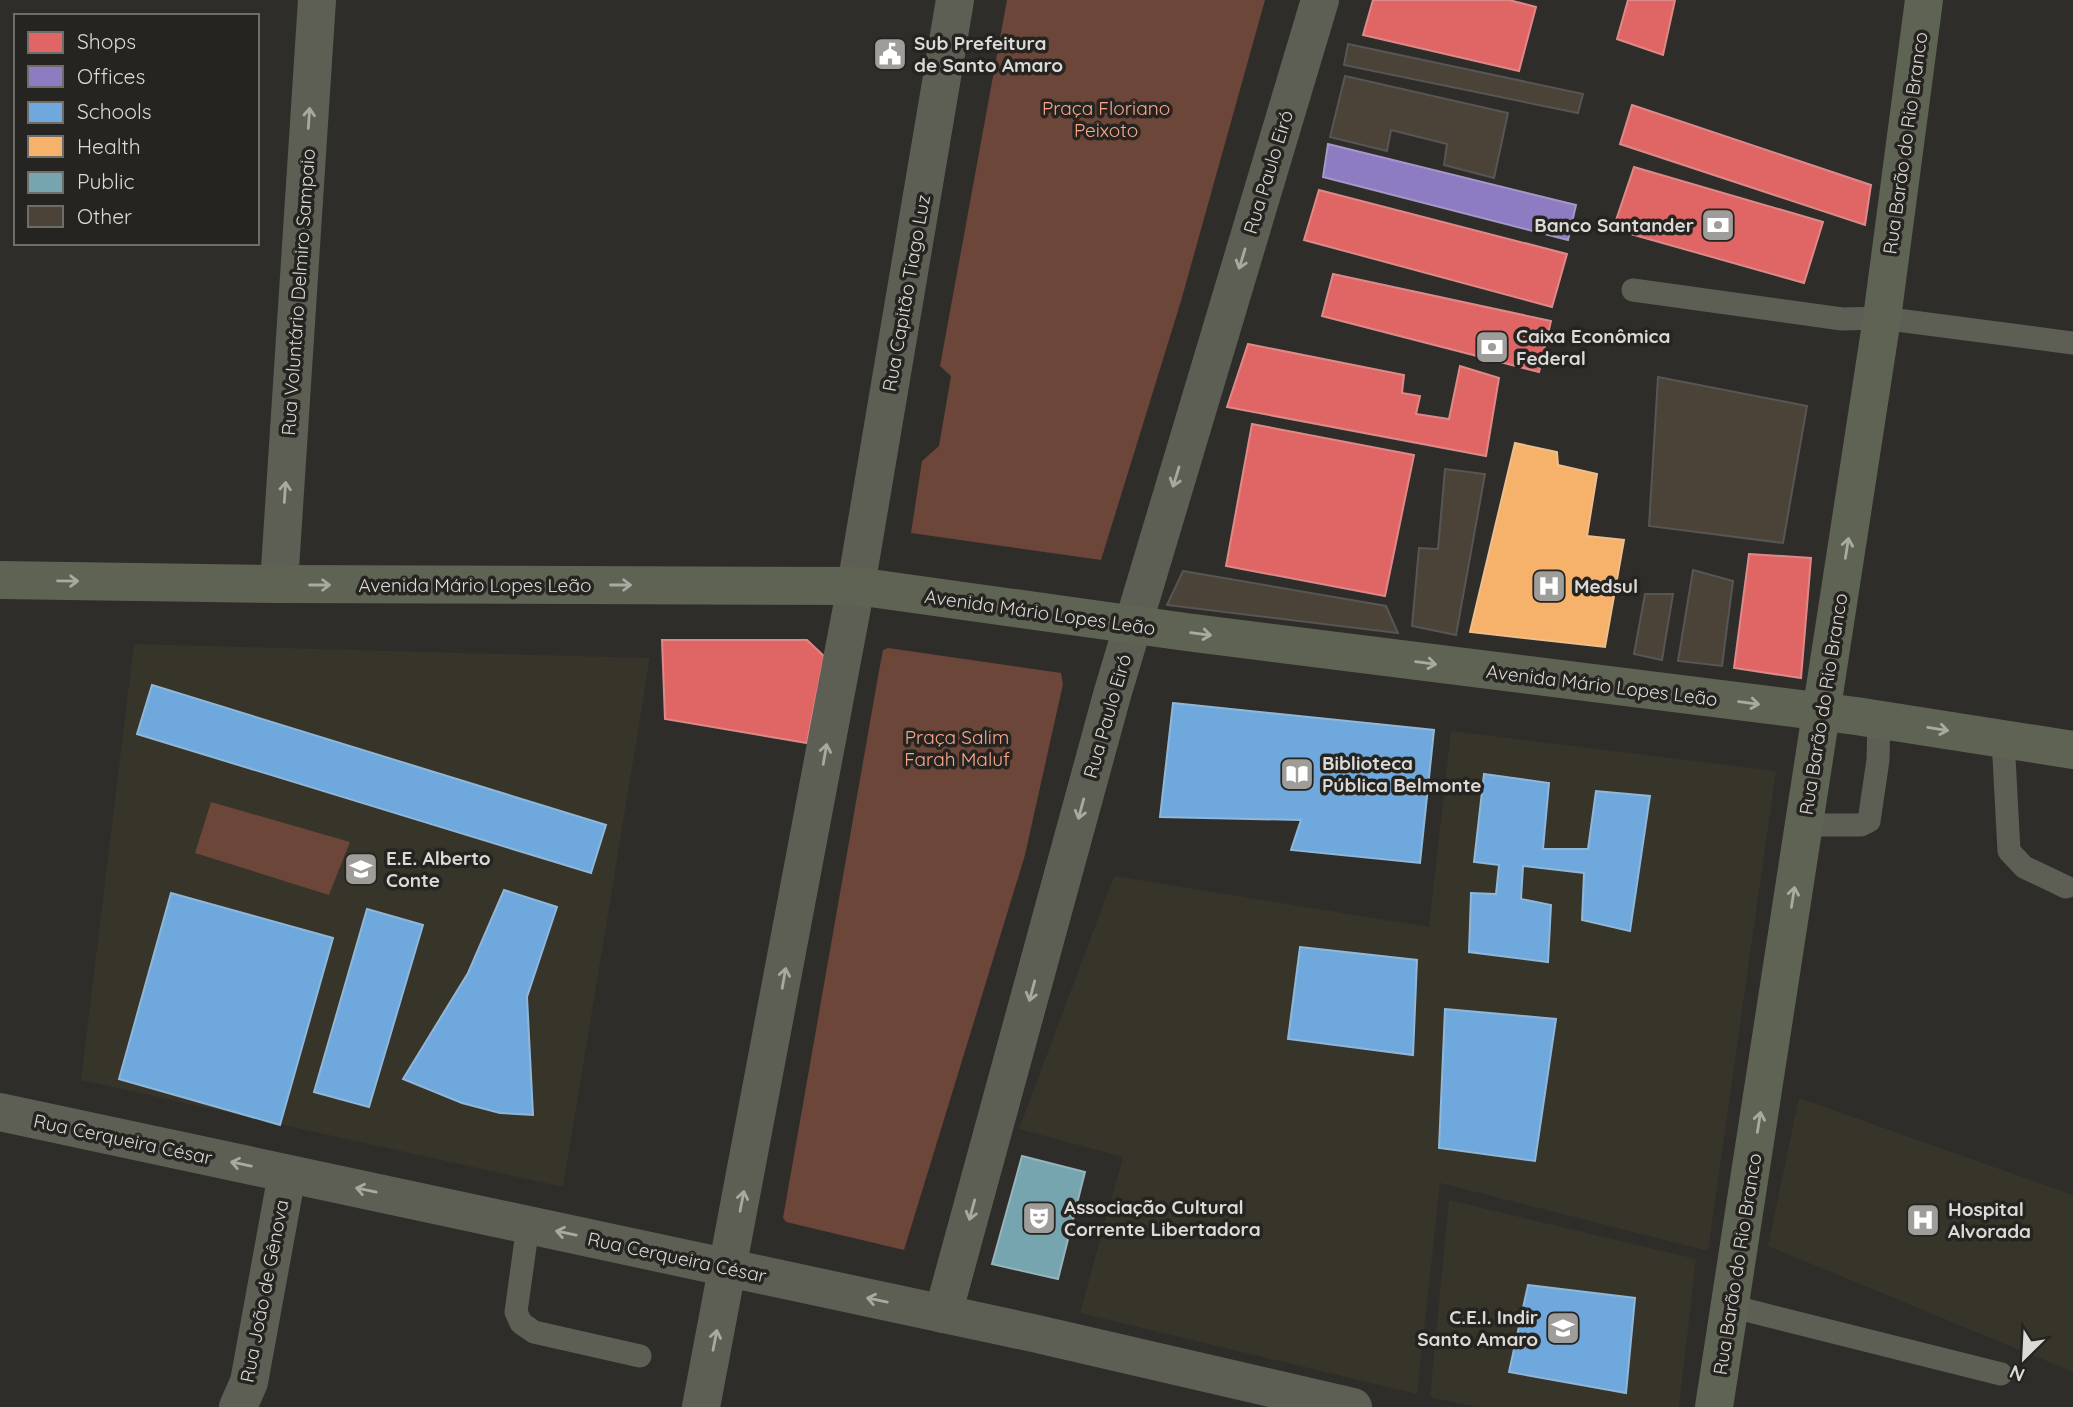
<svg xmlns="http://www.w3.org/2000/svg" width="2073" height="1407" viewBox="0 0 2073 1407" font-family="Quicksand,sans-serif">
  <style>
    .built { fill: #37342a }
    .green { fill: #6c4639 }
    .shops { fill: #e06666; stroke: #de8988; stroke-width: 2 }
    .offices { fill: #8e7cc3; stroke: #a598c9; stroke-width: 2 }
    .schools { fill: #6fa8dc; stroke: #8fb7da; stroke-width: 2 }
    .health { fill: #f6b26b; stroke: #eebe8b; stroke-width: 2 }
    .public { fill: #76a5af; stroke: #94b5bb; stroke-width: 2 }
    .building { fill: #4b4238; stroke: #575654; stroke-width: 2 }
    .lines { fill: none; stroke-linecap: round; stroke-linejoin: round }
    .lane { stroke: #5e5f54; stroke-width: 23 }
    .street { stroke: #5e5f54; stroke-width: 38 }
    .secondary { stroke: #5f6353; stroke-width: 38 }
    .oneway { stroke: #a9a9a3 }
    .oneway2 { stroke: #a9aaa2 }
    .labels { text-anchor: middle; dominant-baseline: central; stroke-width: 7; stroke-linejoin: round; paint-order: stroke }
    .poi-label { font-size: 19px; font-weight: bold; fill: #dbdad7; stroke: #262420; text-anchor: start }
    .park-label { font-size: 19px; fill: #fda78a; stroke: #262420 }
    .street-label { font-size: 19px; fill: #dbdad7; stroke: #262420 }
  </style>
  <rect width="100%" height="100%" fill="#2e2d2a"/>
  <!-- built -->
  <g class="built">
    <polygon points="134,644 650,658 563,1187 81,1080"/>
    <polygon points="1451,731 1776,771 1708,1251 1440,1183 1417,1394 1080,1313 1123,1157 1019,1129 1114,876 1429,927"/>
    <polygon points="1799,1098 2073,1195 2073,1372 1768,1246"/>
    <polygon points="1449,1200 1696,1259 1679,1407 1477,1407 1430,1397"/>
  </g>
  <!-- green -->
  <g class="green">
    <polygon points="1007,0 1265,0 1181,301 1101,560 911,533 922,461 939,446 951,376 940,366"/>
    <polygon points="888,648 1061,673 1063,684 1025,855 904,1250 786,1222 783,1218 879,671 883,650"/>
    <polygon points="211,802 350,842 329,895 195,853"/>
  </g>
  <!-- shops -->
  <g class="shops">
    <polygon points="1373,0 1509,0 1536,7 1519,71 1363,35"/>
    <polygon points="1628,0 1675,0 1663,55 1617,39"/>
    <polygon points="1632,105 1871,185 1865,225 1620,144"/>
    <polygon points="1634,167 1823,222 1804,283 1613,229"/>
    <polygon points="1319,190 1567,254 1552,307 1304,240"/>
    <polygon points="1333,274 1551,321 1539,372 1322,316"/>
    <polygon points="1248,344 1404,375 1402,393 1420,396 1416,414 1449,419 1460,366 1499,378 1486,456 1227,407"/>
    <polygon points="1252,424 1414,455 1385,596 1226,566"/>
    <polygon points="1749,554 1811,558 1801,678 1734,668"/>
    <polygon points="662,640 807,640 824,656 807,743 665,719"/>
  </g>
  <!-- offices -->
  <polygon class="offices" points="1328,144 1576,205 1568,240 1323,177"/>
  <!-- schools -->
  <g class="schools">
    <polygon points="152,685 606,825 591,873 137,734"/>
    <polygon points="1173,703 1434,730 1420,863 1291,850 1301,820 1160,817"/>
    <polygon points="1484,774 1549,783 1543,849 1588,849 1596,791 1650,796 1630,931 1582,920 1584,873 1523,866 1521,899 1551,905 1548,962 1469,952 1471,893 1496,894 1499,865 1474,862"/>
    <polygon points="504,890 557,907 527,997 533,1115 500,1113 462,1103 403,1079 468,973"/>
    <polygon points="171,893 333,938 280,1125 119,1079"/>
    <polygon points="367,909 423,925 369,1107 314,1092"/>
    <polygon points="1300,947 1417,960 1413,1055 1288,1039"/>
    <polygon points="1445,1009 1556,1019 1535,1161 1439,1148"/>
    <polygon points="1528,1285 1635,1298 1626,1393 1509,1372"/>
  </g>
  <!-- health -->
  <polygon class="health" points="1515,443 1557,452 1558,465 1597,474 1587,536 1624,540 1605,647 1470,632"/>
  <!-- public -->
  <polygon class="public" points="1022,1156 1085,1172 1058,1279 992,1264"/>
  <!-- building -->
  <g class="building">
    <polygon points="1348,44 1583,94 1578,113 1344,65"/>
    <polygon points="1345,76 1508,113 1494,178 1444,165 1447,144 1391,130 1387,151 1330,137"/>
    <polygon points="1658,377 1807,406 1783,543 1649,526"/>
    <polygon points="1445,469 1485,474 1456,635 1412,626 1419,548 1438,549"/>
    <polygon points="1693,570 1733,581 1722,666 1678,661"/>
    <polygon points="1183,571 1386,606 1398,633 1167,605"/>
    <polygon points="1645,594 1673,594 1662,660 1634,654"/>
  </g>
  <g class="lines">
    <!-- lane -->
    <g class="lane">
      <polyline points="1633,290 1842,319 1882,318 2073,343"/>
      <polyline points="2003,739 2009,851 2024,867 2066,887"/>
      <polyline points="1804,825 1861,825 1869,821 1878,760 1879,720"/>
      <polyline points="528,1225 516,1312 521,1323 534,1332 640,1356"/>
      <polyline points="1730,1306 2001,1374"/>
    </g>
    <!-- street -->
    <g class="street">
      <polyline points="279,584 317,0"/>
      <polyline points="0,1112 1033,1333 1353,1407"/>
      <polyline points="943,1314 1112,695 1320,0"/>
      <polyline points="238,1407 249,1382 287,1174"/>
      <polyline points="701,1407 856,586 955,0"/>
    </g>
    <!-- secondary -->
    <g class="secondary">
      <polyline points="0,580 279,584 856,586 1186,632 1856,716 2073,750"/>
      <polyline points="1714,1407 1882,318 1924,0"/>
    </g>
  </g>
  <!-- one-way arrows -->
  <defs><path id="oneway-shaft" d="M-6 0H5M1.5-3L5.5 0L1.5 3" fill="none" stroke-width="1.6" stroke-linecap="round" stroke-linejoin="round" transform="scale(1.75)"/></defs>
  <g class="oneway">
    <use href="#oneway-shaft" transform="translate(309 118) rotate(-86)"/>
    <use href="#oneway-shaft" transform="translate(1242 259) rotate(107)"/>
    <use href="#oneway-shaft" transform="translate(1176 477) rotate(107)"/>
    <use href="#oneway-shaft" transform="translate(285 492) rotate(-86)"/>
    <use href="#oneway-shaft" transform="translate(825 754) rotate(-80)"/>
    <use href="#oneway-shaft" transform="translate(1081 809) rotate(105)"/>
    <use href="#oneway-shaft" transform="translate(784 978) rotate(-80)"/>
    <use href="#oneway-shaft" transform="translate(1032 991) rotate(105)"/>
    <use href="#oneway-shaft" transform="translate(241 1164) rotate(-168)"/>
    <use href="#oneway-shaft" transform="translate(366 1190) rotate(-168)"/>
    <use href="#oneway-shaft" transform="translate(742 1201) rotate(-79)"/>
    <use href="#oneway-shaft" transform="translate(972 1210) rotate(105)"/>
    <use href="#oneway-shaft" transform="translate(566 1233) rotate(-168)"/>
    <use href="#oneway-shaft" transform="translate(877 1300) rotate(-168)"/>
    <use href="#oneway-shaft" transform="translate(715 1340) rotate(-79)"/>
  </g>
  <g class="oneway2">
    <use href="#oneway-shaft" transform="translate(1847 548) rotate(-81)"/>
    <use href="#oneway-shaft" transform="translate(68 581) rotate(1)"/>
    <use href="#oneway-shaft" transform="translate(320 585)"/>
    <use href="#oneway-shaft" transform="translate(621 585)"/>
    <use href="#oneway-shaft" transform="translate(1201 634) rotate(7)"/>
    <use href="#oneway-shaft" transform="translate(1426 663) rotate(7)"/>
    <use href="#oneway-shaft" transform="translate(1749 703) rotate(7)"/>
    <use href="#oneway-shaft" transform="translate(1938 729) rotate(9)"/>
    <use href="#oneway-shaft" transform="translate(1793 897) rotate(-81)"/>
    <use href="#oneway-shaft" transform="translate(1759 1122) rotate(-81)"/>
  </g>
  <!-- icons -->
  <defs>
    <g id="civic-square" transform="scale(1.75)"><rect x="-9" y="-9" width="18" height="18" rx="4" fill="#9e9d9a" stroke="#262420"/><path d="M-.6-6.5H3V-4.5H.6V-3L4-1V1h2V6H-6V1h2V-1L-.6-3ZM-1.2 2.5V6h2.4V2.5Z" fill="#fff"/></g>
    <g id="bank-square" transform="scale(1.75)"><rect x="-9" y="-9" width="18" height="18" rx="4" fill="#9e9d9a" stroke="#262420"/><path d="M-6-4H6V4H-6ZM0-2.3a2.3 2.3 0 1 0 0 4.6a2.3 2.3 0 1 0 0-4.6Z" fill="#fff"/></g>
    <g id="hospital-square" transform="scale(1.75)"><rect x="-9" y="-9" width="18" height="18" rx="4" fill="#9e9d9a" stroke="#262420"/><path d="M-5-5h3v3.5h4V-5h3V5h-3V1.5h-4V5h-3Z" fill="#fff"/></g>
    <g id="library-square" transform="scale(1.75)"><rect x="-9" y="-9" width="18" height="18" rx="4" fill="#9e9d9a" stroke="#262420"/><path d="M-6-4Q-3-5.5-.7-3.5V5Q-3 3-6 4ZM6-4Q3-5.5 .7-3.5V5Q3 3 6 4Z" fill="#fff"/></g>
    <g id="school-square" transform="scale(1.75)"><rect x="-9" y="-9" width="18" height="18" rx="4" fill="#9e9d9a" stroke="#262420"/><path d="M0-5L7-2L0 1L-7-2ZM-4 1L0 2.5L4 1V4Q0 6-4 4Z" fill="#fff"/></g>
    <g id="theatre-square" transform="scale(1.75)"><rect x="-9" y="-9" width="18" height="18" rx="4" fill="#9e9d9a" stroke="#262420"/><path d="M-5-5.5Q0-4 5-5.5V0Q5 5 0 6Q-5 5-5 0ZM-3.3-2.5H-1v1.5H-3.3ZM1-2.5H3.3v1.5H1ZM-2.8 1Q0 5.5 2.8 1Z" fill="#fff"/></g>
  </defs>
  <g fill-rule="evenodd">
    <use href="#civic-square" x="890" y="54"/>
    <use href="#bank-square" x="1718" y="225"/>
    <use href="#bank-square" x="1492" y="347"/>
    <use href="#hospital-square" x="1549" y="586"/>
    <use href="#library-square" x="1297" y="774"/>
    <use href="#school-square" x="361" y="869"/>
    <use href="#theatre-square" x="1039" y="1218"/>
    <use href="#hospital-square" x="1923" y="1220"/>
    <use href="#school-square" x="1563" y="1328"/>
  </g>
  <g class="labels">
    <!-- poi labels -->
    <g class="poi-label">
      <text x="914" y="43">Sub Prefeitura<tspan x="914" dy="22">de Santo Amaro</tspan></text>
      <text x="1694" y="225" text-anchor="end">Banco Santander</text>
      <text x="1516" y="336">Caixa Econômica<tspan x="1516" dy="22">Federal</tspan></text>
      <text x="1574" y="586">Medsul</text>
      <text x="1322" y="763">Biblioteca<tspan x="1322" dy="22">Pública Belmonte</tspan></text>
      <text x="386" y="858">E.E. Alberto<tspan x="386" dy="22">Conte</tspan></text>
      <text x="1064" y="1207">Associação Cultural<tspan x="1064" dy="22">Corrente Libertadora</tspan></text>
      <text x="1948" y="1209">Hospital<tspan x="1948" dy="22">Alvorada</tspan></text>
      <text x="1538" y="1317" text-anchor="end">C.E.I. Indir<tspan x="1538" dy="22">Santo Amaro</tspan></text>
    </g>
    <!-- park labels -->
    <g class="park-label">
      <text x="1106" y="108">Praça Floriano<tspan x="1106" dy="22">Peixoto</tspan></text>
      <text x="957" y="737">Praça Salim<tspan x="957" dy="22">Farah Maluf</tspan></text>
    </g>
    <!-- street labels -->
    <g class="street-label">
      <text transform="translate(1905 143) rotate(-82)">Rua Barão do Rio Branco</text>
      <text transform="translate(1268 172) rotate(-73)">Rua Paulo Eiró</text>
      <text transform="translate(298 292) rotate(-86)">Rua Voluntário Delmiro Sampaio</text>
      <text transform="translate(906 293) rotate(-80)">Rua Capitão Tiago Luz</text>
      <text x="475" y="585">Avenida Mário Lopes Leão</text>
      <text transform="translate(1040 612) rotate(8)">Avenida Mário Lopes Leão</text>
      <text transform="translate(1602 685) rotate(7)">Avenida Mário Lopes Leão</text>
      <text transform="translate(1823 704) rotate(-81)">Rua Barão do Rio Branco</text>
      <text transform="translate(1107 716) rotate(-74)">Rua Paulo Eiró</text>
      <text transform="translate(123 1139) rotate(12)">Rua Cerqueira César</text>
      <text transform="translate(677 1257) rotate(12)">Rua Cerqueira César</text>
      <text transform="translate(1737 1264) rotate(-81)">Rua Barão do Rio Branco</text>
      <text transform="translate(264 1291) rotate(-79)">Rua João de Gênova</text>
    </g>
  </g>
  <!-- legend -->
  <rect x="14" y="14" width="245" height="231" fill="#262420" stroke="#6e6d69" stroke-width="2"/>
  <rect x="28" y="32" width="35" height="21" fill="#e06666" stroke="#6e6d69" stroke-width="2"/>
  <text x="77" y="49" font-size="21" fill="#dbdad7">Shops</text>
  <rect x="28" y="66" width="35" height="21" fill="#8e7cc3" stroke="#6e6d69" stroke-width="2"/>
  <text x="77" y="84" font-size="21" fill="#dbdad7">Offices</text>
  <rect x="28" y="102" width="35" height="21" fill="#6fa8dc" stroke="#6e6d69" stroke-width="2"/>
  <text x="77" y="119" font-size="21" fill="#dbdad7">Schools</text>
  <rect x="28" y="136" width="35" height="21" fill="#f6b26b" stroke="#6e6d69" stroke-width="2"/>
  <text x="77" y="154" font-size="21" fill="#dbdad7">Health</text>
  <rect x="28" y="172" width="35" height="21" fill="#76a5af" stroke="#6e6d69" stroke-width="2"/>
  <text x="77" y="189" font-size="21" fill="#dbdad7">Public</text>
  <rect x="28" y="206" width="35" height="21" fill="#4b4238" stroke="#6e6d69" stroke-width="2"/>
  <text x="77" y="224" font-size="21" fill="#dbdad7">Other</text>
  <!-- north arrow -->
  <g transform="translate(2024 1358) rotate(204)" stroke="#262420" stroke-width="5" paint-order="stroke">
  <path d="M0-5L12 26L0 18L-12 26Z" fill="#dbdad7"/>
  <text y="-10" font-size="19" font-weight="bold" text-anchor="middle" fill="#dbdad7">N</text>
  </g>
</svg>
